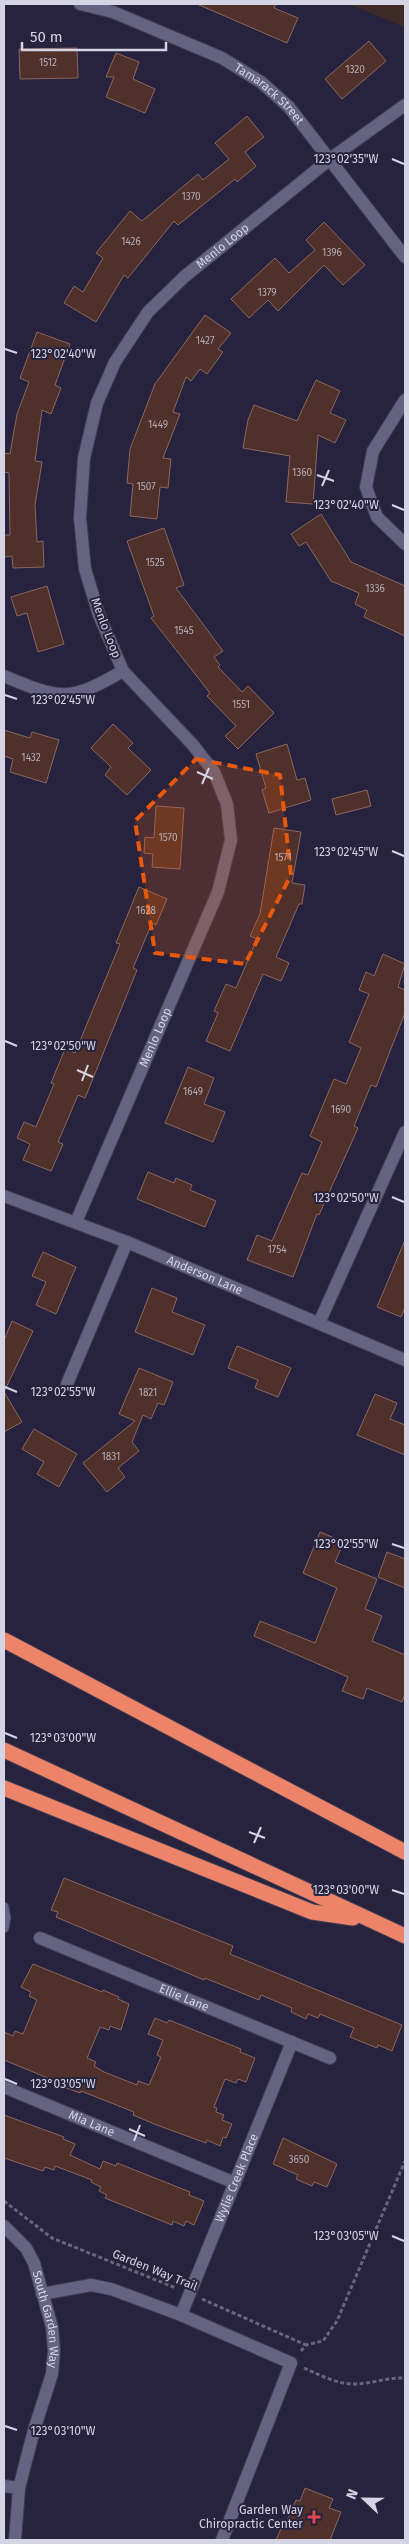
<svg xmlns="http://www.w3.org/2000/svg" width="409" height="2544" viewBox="0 0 409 2544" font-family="'Fira Sans',sans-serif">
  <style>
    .education { fill: #3d2926 }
    .building { fill: #50302a; stroke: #8b6760 }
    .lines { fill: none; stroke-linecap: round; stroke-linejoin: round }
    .service-casing { stroke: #3f3c52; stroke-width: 11 }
    .minor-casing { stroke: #3f3c52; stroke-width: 14 }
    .tertiary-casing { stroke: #3f3c52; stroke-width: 14 }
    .motorway-casing { stroke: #3f3c52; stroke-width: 17 }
    .path { stroke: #68657c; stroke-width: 3; stroke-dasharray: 4 2.5; stroke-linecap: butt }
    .service { stroke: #666382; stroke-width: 9 }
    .minor { stroke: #666382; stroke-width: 12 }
    .tertiary { stroke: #666382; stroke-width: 12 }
    .motorway { stroke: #ed8469; stroke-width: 15 }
    .marked { fill: #e8590c; fill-opacity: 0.2; stroke: #e8590c; stroke-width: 4; stroke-dasharray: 10 6; stroke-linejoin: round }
    .ticks { fill: none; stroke: #d5d4e5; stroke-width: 2 }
    .health-dot { fill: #e0444e; stroke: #27233e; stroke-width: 2 }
    .labels { text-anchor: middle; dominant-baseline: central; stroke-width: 4; stroke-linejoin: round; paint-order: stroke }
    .number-label { font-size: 10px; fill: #b4abb6 }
    .street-label { font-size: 12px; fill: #d5d4e5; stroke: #27233e }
    .poi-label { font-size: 12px; fill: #d5d4e5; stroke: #27233e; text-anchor: end }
    .ticks-label { font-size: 12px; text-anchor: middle; fill: #d5d4e5; stroke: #27233e; stroke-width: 4; stroke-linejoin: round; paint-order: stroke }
  </style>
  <rect width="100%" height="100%" fill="#27233e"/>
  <!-- education -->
  <polygon class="education" points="348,4 405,4 405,27"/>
  <!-- building -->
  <g class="building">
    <polygon points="197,4 276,4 274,8 298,18 287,43"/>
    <polygon points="369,41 386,61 342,99 325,79"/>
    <polygon points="77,48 78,78 20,79 19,49"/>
    <polygon points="116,53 139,62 133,79 155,89 145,113 106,97 114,77 106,77"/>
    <polygon points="247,116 264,137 245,152 256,166 237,182 235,179 178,225 174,221 128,278 124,275 96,322 64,303 74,286 83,292 103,258 96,253 130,211 142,221 198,174 203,180 229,159 215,143"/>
    <polygon points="324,222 365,265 343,285 324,265 278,311 268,300 249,318 231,299 275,258 289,273 315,250 306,240"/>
    <polygon points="205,315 231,333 218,349 223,352 207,374 200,369 191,381 186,377 173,412 180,414 163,458 171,459 168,488 160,487 157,519 130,516 133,484 127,483 130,449 155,384"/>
    <polygon points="37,332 70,344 55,385 61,388 51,414 42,410 35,461 42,462 35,505 37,542 43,541 44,567 13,568 12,556 4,557 4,535 10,535 9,473 4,472 4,453 10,454 17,414 29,382 20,378"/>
    <polygon points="316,380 340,391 330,413 346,420 335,443 318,435 313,504 286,502 290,456 243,448 248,420 254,405 297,421"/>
    <polygon points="321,514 351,562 405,586 405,636 364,617 367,610 355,604 359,593 331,581 306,542 299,546 291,534"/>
    <polygon points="164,528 184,585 176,588 223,651 214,657 220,665 218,667 242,692 248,686 274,713 238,749 225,736 236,726 207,696 210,693 151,618 154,616 127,541"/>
    <polygon points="47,586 64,644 38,652 27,613 17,616 11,597"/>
    <polygon points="113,724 133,743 128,748 151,770 127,795 105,775 111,767 91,748"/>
    <polygon points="4,730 30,738 32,732 59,740 46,783 10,772 13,759 4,756"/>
    <polygon points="287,744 297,780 305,778 311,800 269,813 262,790 266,788 256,754"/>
    <polygon points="367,790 371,806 336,815 332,799"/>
    <polygon points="156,806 184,808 180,869 152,867 153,854 144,853 145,837 154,838"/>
    <polygon points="274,828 301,832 292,883 305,885 302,904 299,904 276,957 289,963 281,981 263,974 230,1051 206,1041 218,1013 214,1011 226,984 236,988 257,939 250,936 260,914"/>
    <polygon points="139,887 167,899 156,925 152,923 133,968 137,970 85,1098 78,1095 58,1142 63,1144 51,1171 23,1160 30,1144 17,1138 24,1122 36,1127 54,1084 51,1083 65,1049 75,1053 120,944 116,943"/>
    <polygon points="383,954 405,964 398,987 405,990 405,1013 376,1087 371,1085 354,1126 358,1128 319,1215 317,1214 293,1277 247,1260 257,1235 272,1241 302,1173 308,1175 322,1142 310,1136 334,1079 346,1084 361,1048 349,1042 369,994 359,990 366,972 374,976"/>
    <polygon points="188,1067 214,1078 204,1104 225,1112 213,1142 165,1123"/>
    <polygon points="148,1172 174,1183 176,1178 192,1185 190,1190 216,1201 205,1227 137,1199"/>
    <polygon points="405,1240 405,1308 401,1317 377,1307"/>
    <polygon points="43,1252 76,1267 56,1314 36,1305 46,1282 32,1276"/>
    <polygon points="152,1288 177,1298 172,1312 205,1325 193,1355 135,1332"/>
    <polygon points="12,1321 33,1331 4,1392 22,1422 4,1432 4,1340"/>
    <polygon points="237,1346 291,1368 278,1397 255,1388 258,1380 228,1368"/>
    <polygon points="139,1368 173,1382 164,1405 158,1403 151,1419 143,1415 132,1442 139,1451 118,1468 125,1477 107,1492 83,1463 135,1421 119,1414"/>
    <polygon points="375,1394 397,1403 390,1419 405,1425 405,1455 357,1435"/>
    <polygon points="34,1429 77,1454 59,1487 37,1474 44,1462 22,1449"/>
    <polygon points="320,1532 344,1542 335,1562 377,1579 365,1609 382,1616 372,1641 405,1655 405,1694 402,1702 367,1688 363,1699 342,1691 348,1677 254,1636 260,1621 315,1643 337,1588 303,1573"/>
    <polygon points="387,1552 405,1559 405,1588 378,1577"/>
    <polygon points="64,1878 233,1946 230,1954 402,2025 392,2051 378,2045 377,2048 350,2037 354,2028 320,2014 318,2018 308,2014 306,2019 291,2012 292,2008 261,1995 259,2000 205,1978 204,1980 56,1917 58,1912 51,1910"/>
    <polygon points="33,1964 102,1992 103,1990 119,1997 118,1999 129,2004 121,2030 110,2026 109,2030 100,2027 87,2058 96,2062 94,2066 104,2072 137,2085 138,2081 149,2085 161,2057 157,2055 163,2040 148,2034 155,2018 167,2023 169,2020 241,2049 240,2052 255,2058 246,2082 238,2079 236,2083 225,2079 214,2107 217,2108 216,2112 224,2115 222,2120 232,2124 226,2138 223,2137 220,2146 207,2140 206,2143 157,2125 133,2115 134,2112 81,2091 80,2093 64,2087 65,2085 4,2060 4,2032 13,2036 15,2031 23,2034 37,2000 29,1996 31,1992 21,1987"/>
    <polygon points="4,2115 64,2137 63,2139 75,2144 70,2155 100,2169 103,2161 116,2166 117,2163 190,2192 189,2195 204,2201 194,2225 186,2221 184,2226 173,2221 172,2225 105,2198 107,2195 99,2191 101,2187 91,2182 92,2180 55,2166 54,2170 45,2167 43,2171 4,2158"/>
    <polygon points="283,2138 337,2164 327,2187 314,2182 312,2186 296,2179 298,2175 273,2164"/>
    <polygon points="305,2488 333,2499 329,2508 341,2512 330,2540 276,2540 284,2522 286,2523 296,2500 300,2501"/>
  </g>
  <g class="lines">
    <!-- service casing -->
    <g class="service-casing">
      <polyline id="service" points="4,1907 6,1918 4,1928"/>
    </g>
    <!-- minor casing -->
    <g class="minor-casing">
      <g id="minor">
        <path id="s1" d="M80,4L113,12L222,58L261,82L289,107L405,257"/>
        <polyline points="405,400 373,451 366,487 377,517 405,544"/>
        <path d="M4,676C61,700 69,702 123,671"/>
        <path id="s2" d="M4,1196L127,1242L405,1360"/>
        <path id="s3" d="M76,1222L218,892L231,840L227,804L214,772L193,745L123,671L99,615L85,569L80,518L84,458L97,403L115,362L148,312L184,277L330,159L405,105"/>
        <polyline points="319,1323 405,1132"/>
        <polyline points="67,1384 127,1242"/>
        <path id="s4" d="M40,1938L330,2058"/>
        <path id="s5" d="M4,2087L235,2183"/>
        <polyline points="42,2294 91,2285 111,2289 181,2315 291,2363 222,2540"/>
        <path id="s6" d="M181,2315L292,2042"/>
        <polyline points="4,2486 19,2488"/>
      </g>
    </g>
    <!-- tertiary casing -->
    <g class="tertiary-casing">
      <g id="tertiary">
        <path id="s7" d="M4,2226L26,2248L34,2263L52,2327L54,2351L52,2374L34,2430L19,2488L15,2540"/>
      </g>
    </g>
    <!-- motorway casing -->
    <g class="motorway-casing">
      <g id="motorway">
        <polyline points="4,1640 405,1852"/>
        <polyline points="4,1750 405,1936"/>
        <polyline points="4,1788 312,1912 353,1918"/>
      </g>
    </g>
    <!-- path -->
    <g class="path">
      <polyline points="4,2201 52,2238 176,2288"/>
      <polyline points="202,2299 306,2345"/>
      <polyline points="301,2351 306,2345 323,2341 337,2321 405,2161"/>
      <path d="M304,2368C320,2375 336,2384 354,2384C371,2384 388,2377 405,2378"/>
    </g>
    <!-- service -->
    <use href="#service" class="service"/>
    <!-- minor -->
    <use href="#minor" class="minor"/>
    <!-- tertiary -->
    <use href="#tertiary" class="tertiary"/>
    <!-- motorway -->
    <use href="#motorway" class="motorway"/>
  </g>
  <!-- marked area -->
  <path class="marked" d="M196,759L280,775L291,875L245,964L155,953L135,821Z"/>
  <!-- ticks -->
  <path class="ticks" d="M392,159L404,164M5,349L17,353M317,475L334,481M322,486L329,470M392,505L404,510M5,695L17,699M197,772L213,779M202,784L209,768M392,851L404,856M5,1041L17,1046M77,1070L93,1077M82,1081L88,1065M392,1197L404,1202M5,1387L17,1392M392,1544L404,1548M5,1733L17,1738M249,1832L265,1838M254,1843L261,1827M392,1890L404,1894M5,2079L17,2084M129,2129L145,2136M134,2141L140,2125M392,2236L404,2241M5,2426L17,2430"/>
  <!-- markers -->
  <path class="health-dot" d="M311.5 2509.5h5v5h5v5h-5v5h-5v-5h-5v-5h5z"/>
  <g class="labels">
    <!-- number labels -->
    <g class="number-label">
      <text x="48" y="63">1512</text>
      <text x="355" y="70">1320</text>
      <text x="191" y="197">1370</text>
      <text x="131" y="242">1426</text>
      <text x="332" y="253">1396</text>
      <text x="267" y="293">1379</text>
      <text x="205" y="341">1427</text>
      <text x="158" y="425">1449</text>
      <text x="302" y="473">1360</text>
      <text x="146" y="487">1507</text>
      <text x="155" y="563">1525</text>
      <text x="375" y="589">1336</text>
      <text x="184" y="631">1545</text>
      <text x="241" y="705">1551</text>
      <text x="31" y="758">1432</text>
      <text x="168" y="838">1570</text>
      <text x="283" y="858">1571</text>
      <text x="146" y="911">1628</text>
      <text x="193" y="1092">1649</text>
      <text x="341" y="1110">1690</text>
      <text x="277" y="1250">1754</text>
      <text x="148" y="1393">1821</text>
      <text x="111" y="1457">1831</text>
      <text x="299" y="2160">3650</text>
    </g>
    <!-- street labels -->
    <g class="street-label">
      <text stroke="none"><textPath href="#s1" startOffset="212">Tamarack Street</textPath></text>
      <text stroke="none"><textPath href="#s3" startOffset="1101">Menlo Loop</textPath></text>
      <text transform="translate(106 628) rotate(69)">Menlo Loop</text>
      <text stroke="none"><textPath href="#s3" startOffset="201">Menlo Loop</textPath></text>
      <text stroke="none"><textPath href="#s2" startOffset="216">Anderson Lane</textPath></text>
      <text stroke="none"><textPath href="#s4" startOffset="156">Ellie Lane</textPath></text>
      <text stroke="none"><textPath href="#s5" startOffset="95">Mia Lane</textPath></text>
      <text stroke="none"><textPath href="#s6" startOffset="148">Wylie Creek Place</textPath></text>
      <text transform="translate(155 2270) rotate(22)">Garden Way Trail</text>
      <text stroke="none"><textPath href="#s7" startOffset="106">South Garden Way</textPath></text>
    </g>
    <!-- poi labels -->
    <g class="poi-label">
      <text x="303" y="2510">Garden Way<tspan x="303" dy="14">Chiropractic Center</tspan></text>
    </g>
  </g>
  <g class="ticks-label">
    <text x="346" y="163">123°02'35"W</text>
    <text x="63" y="358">123°02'40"W</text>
    <text x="346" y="509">123°02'40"W</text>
    <text x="63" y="704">123°02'45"W</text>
    <text x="346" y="856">123°02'45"W</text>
    <text x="63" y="1050">123°02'50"W</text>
    <text x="346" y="1202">123°02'50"W</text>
    <text x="63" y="1396">123°02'55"W</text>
    <text x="346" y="1548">123°02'55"W</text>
    <text x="63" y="1742">123°03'00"W</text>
    <text x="346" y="1894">123°03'00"W</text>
    <text x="63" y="2088">123°03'05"W</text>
    <text x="346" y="2240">123°03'05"W</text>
    <text x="63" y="2435">123°03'10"W</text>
  </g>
  <!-- border -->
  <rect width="409" height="2544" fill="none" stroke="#d5d4e5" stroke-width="10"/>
  <!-- north arrow -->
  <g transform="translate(364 2499) rotate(292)" stroke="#27233e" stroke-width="4" paint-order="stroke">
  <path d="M0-4L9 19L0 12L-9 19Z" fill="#d5d4e5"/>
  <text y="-8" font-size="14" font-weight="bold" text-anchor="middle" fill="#d5d4e5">N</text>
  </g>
  <!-- scale -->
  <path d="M22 42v8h144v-8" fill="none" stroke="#d5d4e5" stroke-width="2.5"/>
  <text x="30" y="42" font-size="15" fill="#d5d4e5" stroke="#27233e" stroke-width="4" paint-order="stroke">50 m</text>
</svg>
